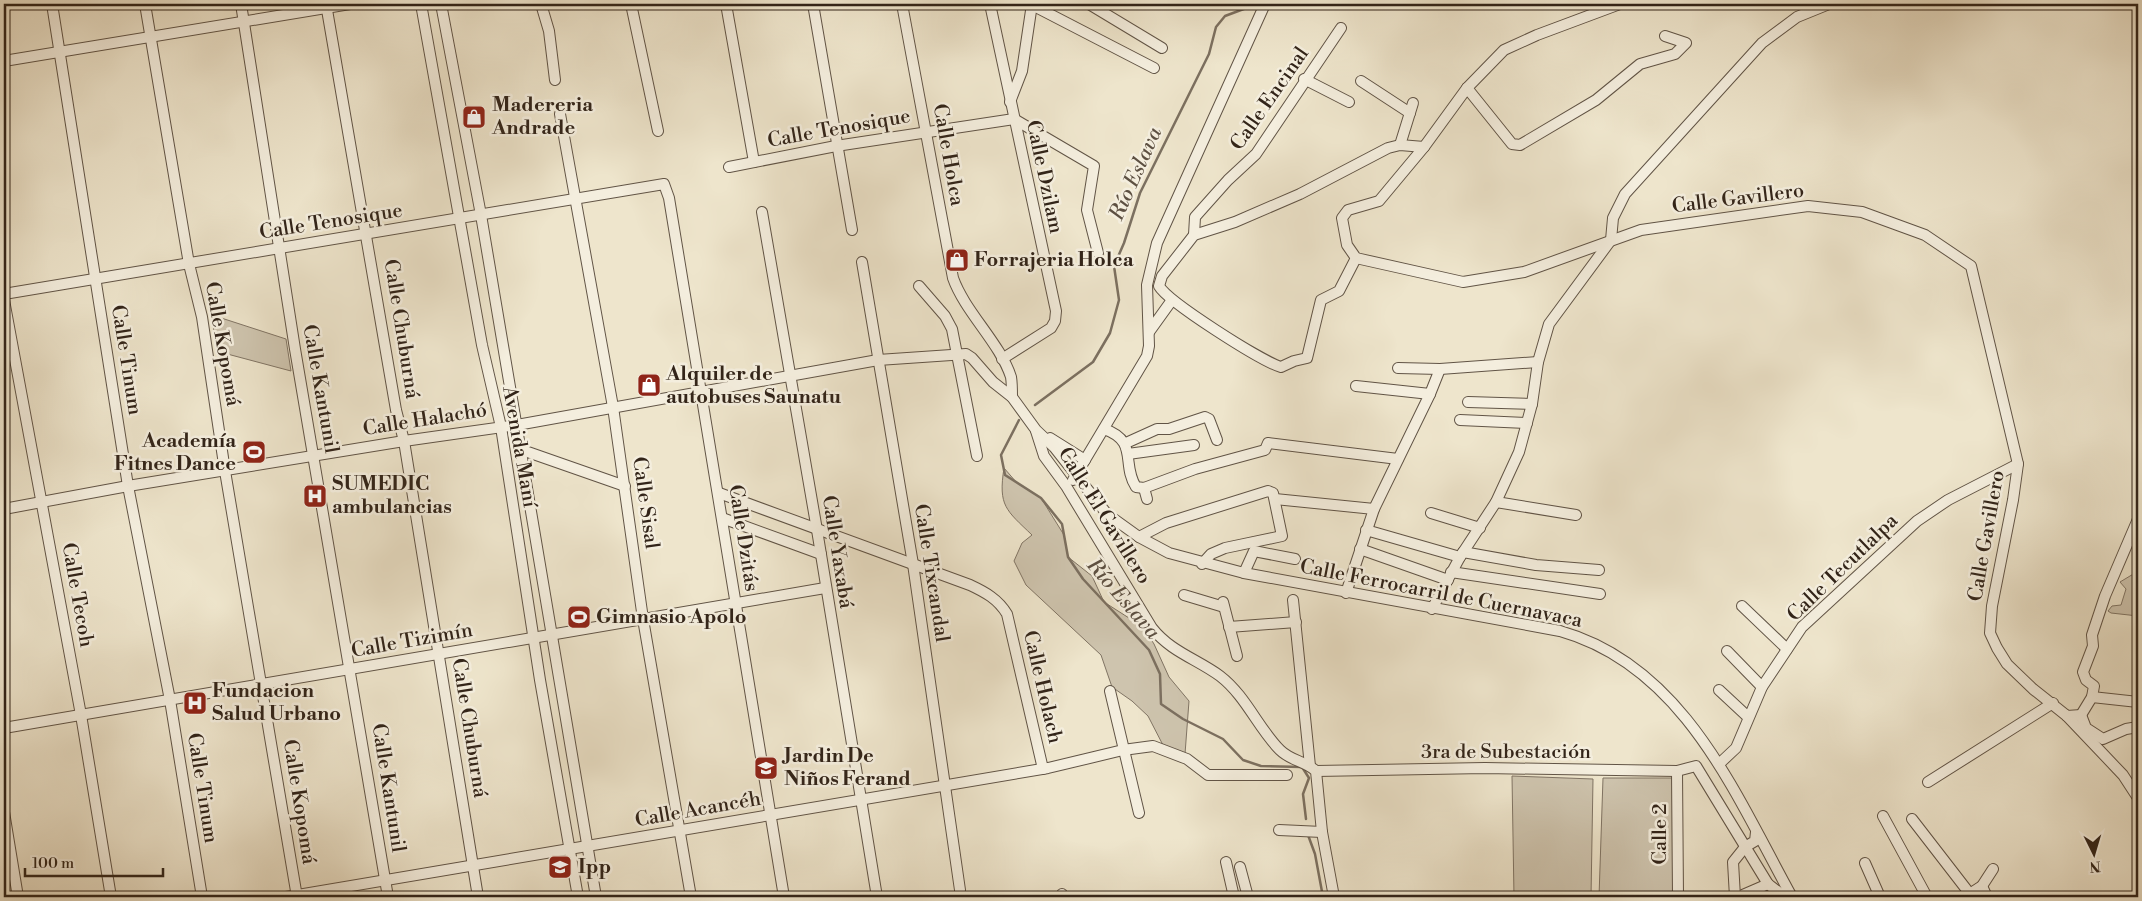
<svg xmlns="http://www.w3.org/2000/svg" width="2142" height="901" viewBox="0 0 2142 901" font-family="'Libre Bodoni',serif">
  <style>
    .green { fill: #cec4ae; stroke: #807464 }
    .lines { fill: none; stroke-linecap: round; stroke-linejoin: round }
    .stream { stroke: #7c7060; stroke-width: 2.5 }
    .minor-casing { stroke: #615446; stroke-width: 12 }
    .minor { stroke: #f4eede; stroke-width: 10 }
    .labels { text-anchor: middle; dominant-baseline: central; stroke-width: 5; stroke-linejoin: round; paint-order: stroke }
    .street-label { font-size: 20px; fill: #322419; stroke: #f4eede }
    .poi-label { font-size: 20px; font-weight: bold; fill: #322419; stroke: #f4eede; text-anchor: start }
    .water-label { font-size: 21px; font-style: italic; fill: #5d5042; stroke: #f4eede }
  </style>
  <rect width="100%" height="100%" fill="#eee5cc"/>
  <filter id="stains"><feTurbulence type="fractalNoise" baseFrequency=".004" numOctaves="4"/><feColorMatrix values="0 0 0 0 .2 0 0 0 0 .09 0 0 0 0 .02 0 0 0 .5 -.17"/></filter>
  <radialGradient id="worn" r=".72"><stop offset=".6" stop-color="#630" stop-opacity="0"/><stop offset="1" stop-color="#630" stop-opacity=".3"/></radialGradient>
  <!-- green -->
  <g class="green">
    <polygon points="212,315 286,339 291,371 216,351"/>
    <path d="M1004,468L1017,483L1041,498L1064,535L1068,557L1092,576L1104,602L1143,627L1154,644L1169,677L1189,701L1185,754L1165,749L1148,716L1132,701L1112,687L1101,655L1026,585L1014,561L1022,543L1032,535C1006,510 998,506 1004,468Z"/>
    <polygon points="2138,566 2138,616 2111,613 2108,611 2112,606 2121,605 2126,589 2120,582 2135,573"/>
    <polygon points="1512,776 1593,779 1591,897 1514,897"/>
    <polygon points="1603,778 1676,778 1676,897 1599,897"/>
  </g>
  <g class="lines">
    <!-- stream -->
    <g class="stream">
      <polyline points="1035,405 1093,362 1110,333 1119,300 1114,266 1124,243 1140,193 1209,54 1216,27 1225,16 1249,7 1251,4"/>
      <polyline points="1019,420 1001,455 1005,475 1041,498 1062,524 1068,557 1083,579 1149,650 1160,674 1161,704 1183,719 1223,739 1243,760 1261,766 1302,767 1309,778 1303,794 1306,819"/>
      <polyline points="1308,835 1315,854 1323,897"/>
    </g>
    <!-- minor casing -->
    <g class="minor-casing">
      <g id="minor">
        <polyline points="52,4 128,486 170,700 202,897"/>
        <polyline points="145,4 189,264 202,317 225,471 297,897"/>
        <polyline points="241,4 295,349 388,897"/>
        <polyline points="326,4 396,410 404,441 478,897"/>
        <polyline points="421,4 482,345 501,427 540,680 578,897"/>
        <polyline points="441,4 481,215 596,897"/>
        <polyline points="541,4 549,31 555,80"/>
        <polyline points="631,4 658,131"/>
        <polyline points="726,4 754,162"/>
        <polyline points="813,4 852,230"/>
        <path d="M902,4L953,278C965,312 1000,343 1011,377C1012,383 1012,391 1012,397"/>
        <polyline points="990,4 1056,311 1055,321 1051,328 1002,359"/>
        <polyline points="1089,4 1162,48"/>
        <polyline points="1032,5 1154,68"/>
        <polyline points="1665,36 1686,43 1675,54 1640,64 1596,100 1520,145 1512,144 1467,88 1424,147 1379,201 1348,210 1342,218 1347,245 1356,258 1463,282 1524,272 1641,230 1808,206 1862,212 1925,235 1971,266 2018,464 2013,500 1992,606 1990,633 1997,648 2007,664 2033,689 2067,716 2081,715"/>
        <polyline points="4,61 350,4"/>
        <polyline points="1304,79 1349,102"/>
        <polyline points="1361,81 1410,113"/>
        <polyline points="1467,88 1504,50 1537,35 1620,4"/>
        <polyline points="1010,102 1022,71 1032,4"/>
        <polyline points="560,114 613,407 643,619 691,897"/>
        <polyline points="1400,145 1413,103"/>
        <polyline points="729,167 836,146 1014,119 1094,166 1087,210 1098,253"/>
        <polyline points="762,212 817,530 877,897"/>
        <polyline points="1194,235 1195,217 1228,180 1256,154 1341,28"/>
        <path d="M1356,258L1339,291L1321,300L1307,358L1294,361L1281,367C1261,361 1168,302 1159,286L1162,276L1194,235L1235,222L1300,194L1388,148L1400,145L1424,147"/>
        <polyline points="862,262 913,564 960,890"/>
        <polyline points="919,286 945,316 952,329 977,456"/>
        <polyline points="4,294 664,184 669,198 784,897"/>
        <polyline points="4,300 81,715 111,897"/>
        <polyline points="1149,332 1172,300"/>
        <polyline points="1398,368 1440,369 1538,362"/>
        <polyline points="1356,386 1430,394"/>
        <polyline points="1468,402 1532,404"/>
        <polyline points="1460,420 1527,423"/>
        <path d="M1104,429C1139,441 1121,464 1136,487L1144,488L1195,469L1265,450L1268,443L1398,459"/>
        <path d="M1036,431L1044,456L1066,486L1152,628C1171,652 1197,659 1220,676C1246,696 1258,728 1280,750C1291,761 1305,761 1316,771L1322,832L1334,897"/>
        <polyline points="1050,438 1085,460"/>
        <polyline points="1126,443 1157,429 1169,429 1205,417 1209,419 1217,440"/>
        <polyline points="522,450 625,486"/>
        <polyline points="1128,454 1194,445"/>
        <polyline points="1073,480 1147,356 1149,346 1147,285 1157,243 1265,4"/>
        <polyline points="1144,488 1147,499"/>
        <path d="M719,493L970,585C985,592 998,599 1007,614L1043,769"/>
        <polyline points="1275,499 1374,509"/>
        <polyline points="1496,502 1576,515"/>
        <path d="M4,509L128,486L404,441L517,425L878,360L966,354L972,358L993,382L1012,397L1036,430L1054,447L1107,514L1139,537L1169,553L1244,573L1560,631C1684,666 1735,794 1792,897"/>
        <polyline points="1431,513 1480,528"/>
        <polyline points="722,518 821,554"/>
        <polyline points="1366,530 1460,557"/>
        <polyline points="1139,537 1166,523 1268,491 1273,493 1282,536 1225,548 1211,554 1202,564"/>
        <polyline points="1360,549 1448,580"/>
        <polyline points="1463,552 1536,565 1599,570"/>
        <polyline points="1451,572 1600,594"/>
        <polyline points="1244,573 1254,551 1295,559"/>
        <polyline points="1346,593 1374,509 1430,394 1440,369"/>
        <polyline points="1184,595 1224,607"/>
        <polyline points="1293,600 1310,766"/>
        <polyline points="1223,602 1237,656"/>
        <polyline points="1742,606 1787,649"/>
        <polyline points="1432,609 1460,557 1496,502 1519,452 1532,404 1538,362 1549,324 1611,240 1613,218 1625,194 1762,43 1797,17 1829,4"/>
        <polyline points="1229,627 1296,622"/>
        <polyline points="1727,651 1762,687"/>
        <polyline points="1719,690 1748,717"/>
        <polyline points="1110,691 1139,813"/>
        <polyline points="2092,697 2138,702"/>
        <polyline points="2081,715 2092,697 2094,686 2086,680 2083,672 2093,646 2092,635 2105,596 2138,519"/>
        <polyline points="2081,715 2086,728 2103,739 2126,729 2138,727"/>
        <polyline points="2067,716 2123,775 2138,798"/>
        <polyline points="4,728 825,588"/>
        <polyline points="1719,764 1736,748 1762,687 1802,627 1917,521 1948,500 2018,464"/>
        <polyline points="1316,771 1485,768 1677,771 1696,766 1768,884 1785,897"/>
        <polyline points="1677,771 1678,897"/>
        <polyline points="1928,782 2053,703"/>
        <polyline points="4,812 18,897"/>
        <polyline points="1883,816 1927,897"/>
        <polyline points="1912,819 1970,894"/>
        <polyline points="1279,830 1322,832"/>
        <polyline points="1226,862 1234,897"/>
        <polyline points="1865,863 1880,897"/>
        <polyline points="1240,867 1248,897"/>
        <polyline points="1982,886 1987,897"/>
        <polyline points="1062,894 1062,897"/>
        <polyline points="286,897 1048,768 1123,750 1153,746 1187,759 1208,775 1287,775"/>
        <polyline points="1735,897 1733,862 1745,847 1755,841 1756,832"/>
        <polyline points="1738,897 1768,884"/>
        <polyline points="1965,897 1982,886 1993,869"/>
      </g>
    </g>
    <!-- minor -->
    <use href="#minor" class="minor"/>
  </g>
  <!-- icons -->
  <defs>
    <g id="shop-square" transform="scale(1.25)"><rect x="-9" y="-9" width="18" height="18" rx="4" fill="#8f2418" stroke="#f4eede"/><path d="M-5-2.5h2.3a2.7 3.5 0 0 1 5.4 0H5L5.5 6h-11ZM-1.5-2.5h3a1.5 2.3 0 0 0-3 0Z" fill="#fff"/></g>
    <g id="stadium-square" transform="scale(1.25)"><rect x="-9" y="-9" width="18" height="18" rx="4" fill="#8f2418" stroke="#f4eede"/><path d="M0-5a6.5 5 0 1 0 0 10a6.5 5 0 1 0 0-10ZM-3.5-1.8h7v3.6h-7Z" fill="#fff"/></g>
    <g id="hospital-square" transform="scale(1.25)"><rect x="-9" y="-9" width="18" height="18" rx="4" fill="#8f2418" stroke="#f4eede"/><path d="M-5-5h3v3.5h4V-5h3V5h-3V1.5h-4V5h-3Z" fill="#fff"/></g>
    <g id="school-square" transform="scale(1.25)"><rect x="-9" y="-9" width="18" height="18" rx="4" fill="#8f2418" stroke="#f4eede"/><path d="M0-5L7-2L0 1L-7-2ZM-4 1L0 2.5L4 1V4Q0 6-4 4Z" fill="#fff"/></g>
  </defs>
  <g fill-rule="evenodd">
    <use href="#shop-square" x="474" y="117"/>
    <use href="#shop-square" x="957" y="260"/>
    <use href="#shop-square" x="649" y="385"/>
    <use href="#stadium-square" x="254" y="452"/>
    <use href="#hospital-square" x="315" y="496"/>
    <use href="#stadium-square" x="579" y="617"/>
    <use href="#hospital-square" x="195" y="703"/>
    <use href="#school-square" x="766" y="768"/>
    <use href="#school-square" x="560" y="867"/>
  </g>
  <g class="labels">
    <!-- street labels -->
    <g class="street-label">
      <text transform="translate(1270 99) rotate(-55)">Calle Encinal</text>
      <text transform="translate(839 129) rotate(-10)">Calle Tenosique</text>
      <text transform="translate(948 155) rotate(80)">Calle Holca</text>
      <text transform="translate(1044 177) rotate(78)">Calle Dzilam</text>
      <text transform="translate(1738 199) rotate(-7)">Calle Gavillero</text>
      <text transform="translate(331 222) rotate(-9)">Calle Tenosique</text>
      <text transform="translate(401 329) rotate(81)">Calle Chuburná</text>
      <text transform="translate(222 344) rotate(80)">Calle Kopomá</text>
      <text transform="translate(126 360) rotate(81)">Calle Tinum</text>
      <text transform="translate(320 389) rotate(80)">Calle Kantunil</text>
      <text transform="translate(425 420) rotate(-9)">Calle Halachó</text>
      <text transform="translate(519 447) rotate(80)">Avenida Maní</text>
      <text transform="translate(645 503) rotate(82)">Calle Sisal</text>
      <text transform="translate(1104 516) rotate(58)">Calle El Gavillero</text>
      <text transform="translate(1987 536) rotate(-80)">Calle Gavillero</text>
      <text transform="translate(743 538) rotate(81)">Calle Dzitás</text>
      <text transform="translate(837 552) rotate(81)">Calle Yaxabá</text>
      <text transform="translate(1843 568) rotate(-44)">Calle Tecutlalpa</text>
      <text transform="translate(931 573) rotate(81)">Calle Tixcandal</text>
      <text transform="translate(1441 594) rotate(11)">Calle Ferrocarril de Cuernavaca</text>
      <text transform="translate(77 595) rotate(80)">Calle Tecoh</text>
      <text transform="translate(412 641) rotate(-10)">Calle Tizimín</text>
      <text transform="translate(1042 687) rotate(77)">Calle Holach</text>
      <text transform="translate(469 728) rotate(81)">Calle Chuburná</text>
      <text x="1506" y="752">3ra de Subestación</text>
      <text transform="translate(202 788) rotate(81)">Calle Tinum</text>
      <text transform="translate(388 788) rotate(81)">Calle Kantunil</text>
      <text transform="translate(299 802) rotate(81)">Calle Kopomá</text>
      <text transform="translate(698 810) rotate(-10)">Calle Acancéh</text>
      <text transform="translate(1660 834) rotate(-90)">Calle 2</text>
    </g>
    <!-- poi labels -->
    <g class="poi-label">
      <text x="492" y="105">Madereria<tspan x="492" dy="23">Andrade</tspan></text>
      <text x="974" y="260">Forrajeria Holca</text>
      <text x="666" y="374">Alquiler de<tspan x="666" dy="23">autobuses Saunatu</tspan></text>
      <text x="236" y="441" text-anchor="end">Academía<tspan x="236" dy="23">Fitnes Dance</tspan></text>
      <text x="332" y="484">SUMEDIC<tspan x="332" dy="23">ambulancias</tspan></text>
      <text x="596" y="617">Gimnasio Apolo</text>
      <text x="212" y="691">Fundacion<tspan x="212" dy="23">Salud Urbano</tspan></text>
      <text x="784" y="756">Jardin De<tspan x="784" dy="23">Niños Ferand</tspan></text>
      <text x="578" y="867">Ipp</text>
    </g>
    <!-- water labels -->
    <g class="water-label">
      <text transform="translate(1136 174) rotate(-66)">Río Eslava</text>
      <text transform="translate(1123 599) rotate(49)">Río Eslava</text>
    </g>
  </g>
  <!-- margin -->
  <rect width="2142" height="901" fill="none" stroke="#eee5cc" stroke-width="20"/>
  <rect x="5" y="5" width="2132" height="891" fill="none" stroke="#322419" stroke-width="2.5"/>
  <rect x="10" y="10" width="2122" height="881" fill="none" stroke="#322419"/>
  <!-- north arrow -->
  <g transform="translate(2094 854) rotate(175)" stroke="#f4eede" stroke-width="4" paint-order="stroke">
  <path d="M0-4L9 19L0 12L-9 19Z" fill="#322419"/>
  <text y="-8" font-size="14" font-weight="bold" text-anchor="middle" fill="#322419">N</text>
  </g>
  <!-- scale -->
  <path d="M25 868v8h138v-8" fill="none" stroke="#322419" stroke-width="2.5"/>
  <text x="32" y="868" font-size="15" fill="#322419" stroke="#f4eede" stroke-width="4" paint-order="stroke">100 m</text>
  <rect width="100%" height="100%" filter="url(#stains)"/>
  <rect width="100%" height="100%" fill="url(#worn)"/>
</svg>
